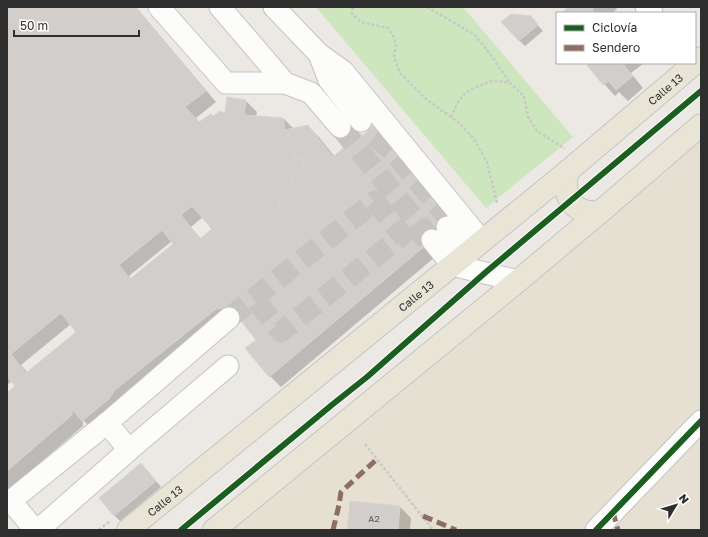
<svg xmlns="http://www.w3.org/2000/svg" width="708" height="537" viewBox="0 0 708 537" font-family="'Golos Text',sans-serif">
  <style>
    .education { fill: #e6e0d3 }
    .green { fill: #cee6be }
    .shadow { fill: #0003; fill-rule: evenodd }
    .building { fill: #d1cecb; stroke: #d7d4d0; fill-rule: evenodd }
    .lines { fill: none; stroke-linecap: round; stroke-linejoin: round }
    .minor-tunnel { stroke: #c6c3c0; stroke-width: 21; stroke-dasharray: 21 10; stroke-linecap: butt }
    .minor-casing { stroke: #c5c4c5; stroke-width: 23 }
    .major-casing { stroke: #c6c5c4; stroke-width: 24 }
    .path { stroke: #c9c9c8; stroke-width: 2.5; stroke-dasharray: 3 2; stroke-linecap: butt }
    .minor { stroke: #fcfcfb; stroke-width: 21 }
    .major { stroke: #e8e4d6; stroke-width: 22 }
    .quiet { stroke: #8d6e63; stroke-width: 5; stroke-dasharray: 10 5; stroke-linecap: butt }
    .cycleway-casing { stroke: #fff; stroke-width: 8 }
    .cycleway { stroke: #1b5e20; stroke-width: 6 }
    .labels { text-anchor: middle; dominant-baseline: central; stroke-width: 3.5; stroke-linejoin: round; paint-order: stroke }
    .number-label { font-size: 9px; fill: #585857 }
    .street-label { font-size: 11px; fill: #2e2e2e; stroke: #fff }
  </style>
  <rect width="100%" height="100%" fill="#ece8e4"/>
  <!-- education -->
  <polygon class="education" points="701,125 701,530 214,530"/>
  <!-- green -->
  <polygon class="green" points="316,7 463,7 573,137 486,208"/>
  <!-- shadow -->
  <g class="shadow">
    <path d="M7,7H136L216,102L196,118L200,123L213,117L225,114L246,101L257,112L256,116L283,118L294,129L308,126L319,137L335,157L349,144L350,123L363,136L467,230L281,387L270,376L257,340L241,318L227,320L89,426L83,420V426L7,491V394L17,386L12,381L7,385ZM203,217L213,229L201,239L191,227ZM172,241L174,244L131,279L129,276ZM71,324L78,332L28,373L21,365Z"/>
    <polygon points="570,7 616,7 617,9 612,13 563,13"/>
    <polygon points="502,23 536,23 543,31 525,46"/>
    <polygon points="591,63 644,63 631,73 643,88 628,101 619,92 615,96 588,66"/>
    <polygon points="147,470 161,487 120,521 114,515"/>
    <polygon points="400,507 411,518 410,530 348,530"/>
  </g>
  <!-- building -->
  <g class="building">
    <path d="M7,7H135L206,91L185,107L199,122L211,114L213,116L220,111L225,113L227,97L246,100L244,115L283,118L285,130L297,145L294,158L304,160L302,176H292L291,187L281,189L279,208L256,231L237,212L178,262L206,299L216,309L115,390L109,399L98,387L72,409V415L7,471V393L15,386L7,376ZM192,206L212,229L200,239L181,215ZM162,230L173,244L130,279L119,265ZM61,313L76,332L26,373L11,354Z"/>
    <polygon points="569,7 595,7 592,10 595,13 561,13"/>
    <polygon points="511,14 531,16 538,25 519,41 501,22"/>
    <polygon points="590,63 622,63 633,76 616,90 609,81 603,85 587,65"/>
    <polygon points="350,121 362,136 378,121 457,219 269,377 245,348 256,340 231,308 216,309 206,299 178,262 237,212 256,231 279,208 281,189 291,187 292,176 302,176 304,160 294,158 297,145 285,130 308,125 333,157 348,144 336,132"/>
    <polygon points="98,387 109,399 82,421 72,409"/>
    <polygon points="141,463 156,481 114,516 99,498"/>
    <polygon points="350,501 400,506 398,530 347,530"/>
  </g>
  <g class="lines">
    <!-- minor-tunnel -->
    <g class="minor-tunnel">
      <polyline points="340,127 432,240"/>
      <polyline points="374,137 392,150 444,213 409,242 407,241 402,235"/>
      <polyline points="229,318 375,201 402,235 281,332 254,298"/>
    </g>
    <!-- minor casing -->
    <g class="minor-casing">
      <g id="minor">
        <polyline points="159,7 226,83 285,83 311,93 340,127"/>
        <polyline points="220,7 285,83"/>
        <polyline points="274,7 319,54 343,71 481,240"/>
        <polyline points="646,7 652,13"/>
        <polyline points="319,54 329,80 361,121"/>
        <polyline points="447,227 468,251"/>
        <polyline points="432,240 452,265 518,281"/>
        <polyline points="129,450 228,366"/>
        <polyline points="11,501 35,530"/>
        <polyline points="7,504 107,423 229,318"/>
        <polyline points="38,530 129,450 107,423"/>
        <polyline points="596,530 701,421"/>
      </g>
    </g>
    <!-- major casing -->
    <g class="major-casing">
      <g id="major">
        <path d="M568,171C561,196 573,215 600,212"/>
        <path id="s1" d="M128,530L568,171L701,58"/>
        <polyline points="214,530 518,281 600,212 701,125"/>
      </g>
    </g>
    <!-- path -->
    <g class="path">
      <polyline points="353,7 352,14 361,22 388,28 394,37 396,45 394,57 400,73 426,99 459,123 474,139 487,162 497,203"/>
      <polyline points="427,7 475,35 493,58 510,83"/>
      <polyline points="451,117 457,104 464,94 474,88 492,81 498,81 510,83 524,96 528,117 537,131 565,149"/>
      <polyline points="365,444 433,530"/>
      <polyline points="99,530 110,521"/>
    </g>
    <!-- minor -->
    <use href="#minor" class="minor"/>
    <!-- major -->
    <use href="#major" class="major"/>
    <!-- quiet -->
    <g class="quiet">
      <polyline points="613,512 618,530"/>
      <polyline points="423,516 456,530"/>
      <polyline points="333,530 339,505 341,492 377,459"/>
    </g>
    <!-- cycleway casing -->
    <g class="cycleway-casing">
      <g id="cycleway">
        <polyline points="181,530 333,404 367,377 486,272 701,91"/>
        <polyline points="596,530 701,421"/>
      </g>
    </g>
    <!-- cycleway -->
    <use href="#cycleway" class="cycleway"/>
  </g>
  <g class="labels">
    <!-- number labels -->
    <g class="number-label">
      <text x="374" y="518">A2</text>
    </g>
    <!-- street labels -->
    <g class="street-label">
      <text stroke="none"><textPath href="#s1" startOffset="695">Calle 13</textPath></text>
      <text stroke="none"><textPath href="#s1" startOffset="371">Calle 13</textPath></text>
      <text stroke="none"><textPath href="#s1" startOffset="47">Calle 13</textPath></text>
    </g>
  </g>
  <!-- border -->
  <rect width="708" height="537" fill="none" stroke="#2e2e2e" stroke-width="16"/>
  <!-- legend -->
  <rect x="556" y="12" width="140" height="52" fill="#ffffff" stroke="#ababab"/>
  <rect x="564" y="25" width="20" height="6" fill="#1b5e20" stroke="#ababab"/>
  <text x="592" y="32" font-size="12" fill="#2e2e2e">Ciclovía</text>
  <rect x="564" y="45" width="20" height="6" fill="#8d6e63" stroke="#ababab"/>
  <text x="592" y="52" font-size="12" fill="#2e2e2e">Sendero</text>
  <!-- north arrow -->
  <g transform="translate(676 505) rotate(52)" stroke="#ffffff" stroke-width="3" paint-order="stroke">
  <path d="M0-3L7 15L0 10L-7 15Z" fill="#2e2e2e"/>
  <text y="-6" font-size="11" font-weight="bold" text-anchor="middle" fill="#2e2e2e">N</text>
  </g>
  <!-- scale -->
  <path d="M14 30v6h125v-6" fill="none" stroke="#2e2e2e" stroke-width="2"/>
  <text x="20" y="30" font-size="12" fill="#2e2e2e" stroke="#ffffff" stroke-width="3" paint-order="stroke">50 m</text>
</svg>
